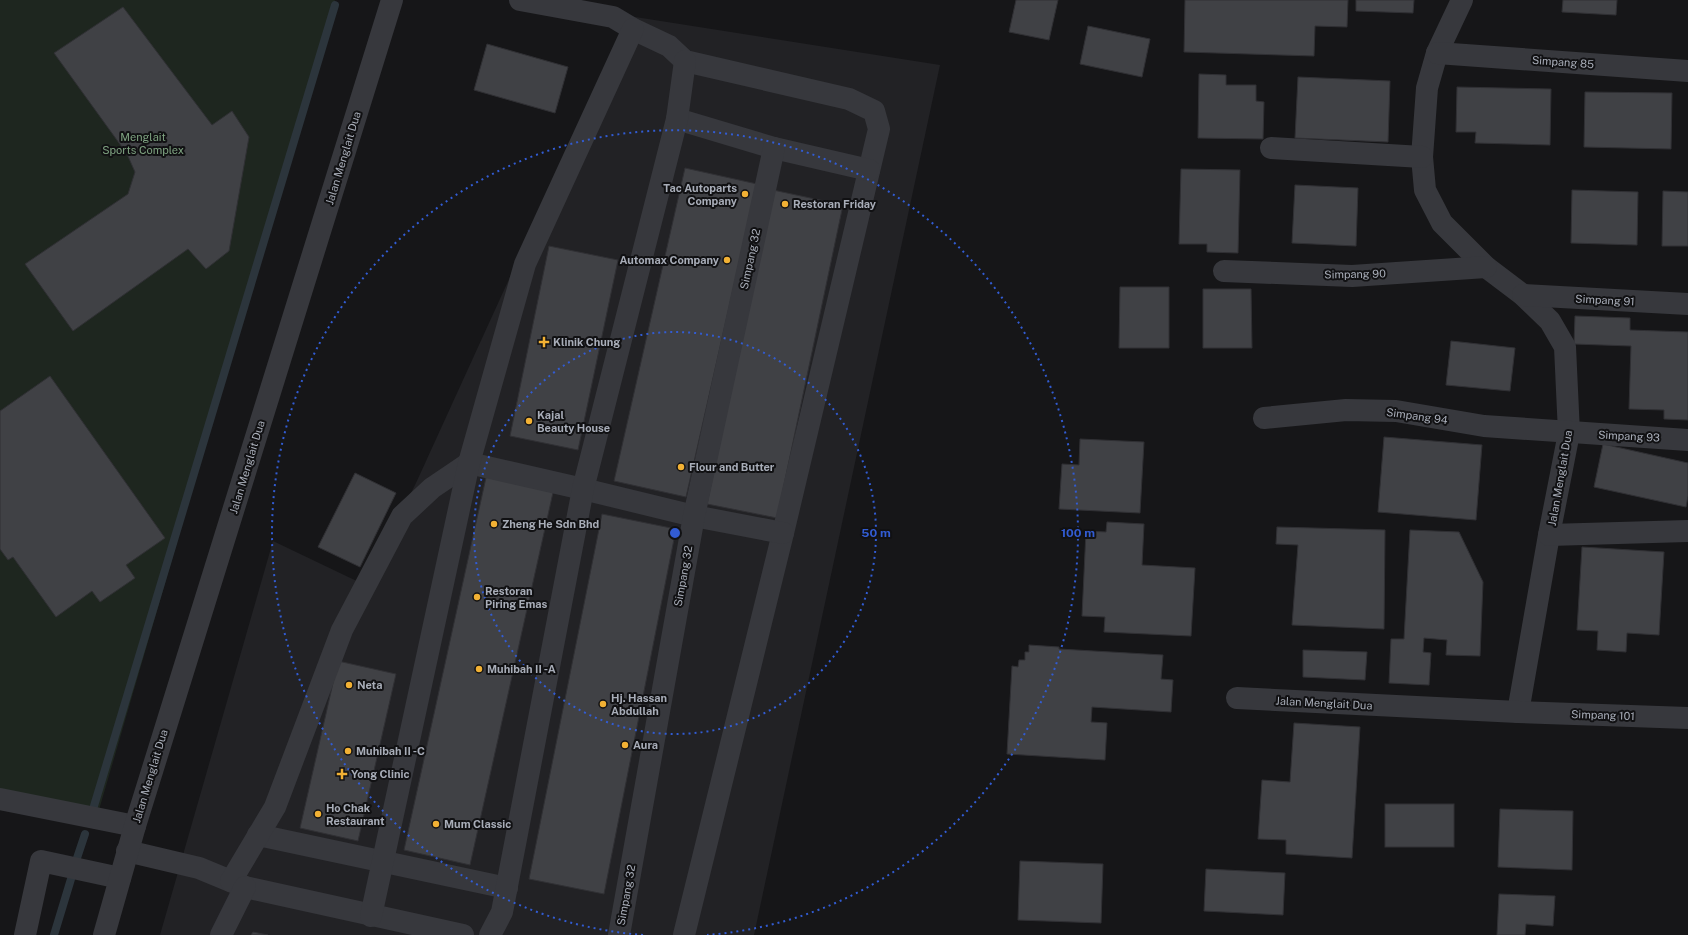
<svg xmlns="http://www.w3.org/2000/svg" width="1688" height="935" viewBox="0 0 1688 935" font-family="'Public Sans',sans-serif">
  <style>
    .built { fill: #222225 }
    .green { fill: #1e261f }
    .lines { fill: none; stroke-linecap: round; stroke-linejoin: round }
    .stream { stroke: #2c353c; stroke-width: 8 }
    .building { fill: #404145; stroke: #303034 }
    .minor { stroke: #37383d; stroke-width: 22 }
    .ring { fill: none; stroke: #325cd3; stroke-width: 2; stroke-dasharray: 2 4 }
    .poi-dot { fill: #f2b134; stroke: #111113; stroke-width: 1.5 }
    .labels { text-anchor: middle; dominant-baseline: central; stroke-width: 4; stroke-linejoin: round; paint-order: stroke }
    .street-label { font-size: 11px; fill: #a8adb8; stroke: #111113 }
    .park-label { font-size: 11px; fill: #7fa381; stroke: #111113 }
    .poi-label { font-size: 11px; font-weight: bold; fill: #a8adb8; stroke: #111113; text-anchor: start }
    .centre { fill: #325cd3; stroke: #111113; stroke-width: 2 }
    .ring-label { font-size: 12px; text-anchor: middle; font-weight: bold; fill: #325cd3; stroke: #111113; stroke-width: 4; stroke-linejoin: round; paint-order: stroke }
  </style>
  <rect width="100%" height="100%" fill="#161618"/>
  <!-- built -->
  <polygon class="built" points="629,16 940,65 754,935 160,935 273,541 365,585 416,483"/>
  <!-- green -->
  <polygon class="green" points="0,0 335,0 94,827 0,810"/>
  <g class="lines">
    <!-- stream -->
    <g class="stream">
      <polyline points="94,806 335,5"/>
      <polyline points="77,858 85,834"/>
      <polyline points="54,935 71,879"/>
    </g>
  </g>
  <!-- building -->
  <g class="building">
    <polygon points="1016,0 1058,0 1049,40 1009,32"/>
    <polygon points="1185,0 1348,0 1347,27 1315,26 1314,56 1184,52"/>
    <polygon points="1356,0 1414,0 1413,13 1356,11"/>
    <polygon points="1563,0 1617,0 1616,15 1562,12"/>
    <polygon points="123,7 212,125 232,111 249,137 229,251 206,269 188,249 73,331 25,264 128,194 135,172 127,154 54,53"/>
    <polygon points="1088,26 1150,39 1142,77 1080,64"/>
    <polygon points="487,44 568,67 555,113 474,90"/>
    <polygon points="1199,74 1226,75 1226,85 1256,85 1256,101 1264,102 1263,139 1198,138"/>
    <polygon points="1298,77 1390,81 1388,142 1295,138"/>
    <polygon points="1457,87 1551,89 1550,145 1475,143 1476,132 1456,132"/>
    <polygon points="1585,92 1672,93 1671,149 1584,147"/>
    <polygon points="685,168 757,184 686,497 614,481"/>
    <polygon points="1181,169 1240,170 1238,253 1207,252 1207,244 1179,244"/>
    <polygon points="1295,185 1358,188 1356,246 1292,243"/>
    <polygon points="773,190 843,205 777,518 707,504"/>
    <polygon points="1572,190 1638,192 1637,245 1571,243"/>
    <polygon points="1663,191 1688,192 1688,246 1662,246"/>
    <polygon points="549,246 618,260 578,450 510,436"/>
    <polygon points="1120,287 1169,287 1169,348 1119,348"/>
    <polygon points="1203,289 1251,289 1252,348 1203,348"/>
    <polygon points="1575,316 1630,318 1630,330 1688,332 1688,420 1664,419 1664,410 1629,409 1631,346 1574,344"/>
    <polygon points="1451,341 1515,348 1510,391 1446,385"/>
    <polygon points="50,376 165,538 126,565 135,578 100,602 92,591 56,617 13,557 8,560 0,549 0,411"/>
    <polygon points="1384,437 1482,445 1476,520 1378,512"/>
    <polygon points="1080,439 1144,442 1140,513 1059,509 1062,464 1079,465"/>
    <polygon points="1603,444 1688,463 1688,496 1686,507 1594,487"/>
    <polygon points="355,473 396,493 360,567 318,547"/>
    <polygon points="487,473 554,488 470,865 404,850"/>
    <polygon points="602,514 676,529 604,894 529,879"/>
    <polygon points="1107,522 1144,524 1142,565 1195,568 1191,636 1104,632 1105,617 1082,616 1086,531 1106,532"/>
    <polygon points="1277,527 1385,530 1384,629 1292,625 1298,545 1276,544"/>
    <polygon points="1410,530 1459,532 1483,582 1480,656 1446,655 1447,640 1424,638 1423,652 1431,653 1429,685 1389,683 1391,639 1404,639"/>
    <polygon points="1582,547 1664,552 1659,635 1627,633 1626,652 1597,650 1598,631 1577,630"/>
    <polygon points="1029,645 1059,647 1059,649 1163,655 1161,679 1173,680 1171,712 1092,707 1091,722 1107,723 1105,760 1007,754 1012,666 1018,667 1019,660 1025,660 1025,652 1029,652"/>
    <polygon points="1303,650 1367,652 1365,680 1303,677"/>
    <polygon points="338,661 396,674 358,841 300,828"/>
    <polygon points="1294,723 1360,727 1352,858 1286,854 1286,840 1258,839 1262,780 1290,782"/>
    <rect x="1385" y="804" width="69" height="43"/>
    <polygon points="1500,809 1573,811 1572,870 1498,867"/>
    <polygon points="1020,861 1103,864 1101,923 1018,920"/>
    <polygon points="1206,869 1285,873 1283,915 1204,911"/>
    <polygon points="1499,894 1555,896 1553,926 1526,924 1525,935 1497,935"/>
    <polygon points="253,932 268,935 251,935"/>
  </g>
  <g class="lines">
    <!-- minor -->
    <g class="minor">
      <polyline points="520,0 613,17 633,29 669,46 685,61 849,99 874,111 879,129 783,533 684,935"/>
      <polyline points="1462,0 1437,53 1427,88 1422,157 1425,190 1442,223 1486,267 1523,295 1550,321 1565,347 1569,433 1549,535 1518,712"/>
      <polyline points="1437,53 1688,71"/>
      <polyline points="677,119 774,148 869,170"/>
      <polyline points="1271,148 1422,157"/>
      <polyline points="1224,271 1352,276 1486,267"/>
      <polyline points="1523,295 1688,304"/>
      <polyline points="1264,418 1346,410 1396,411 1484,426 1688,440"/>
      <polyline points="1549,535 1688,531"/>
      <polyline points="1237,698 1518,712 1688,718"/>
      <polyline points="0,799 135,826"/>
      <polyline points="258,835 507,888"/>
      <polyline points="127,851 199,868 245,887 463,935"/>
      <polyline points="231,881 275,807 342,630 402,516 432,488 469,463 583,489 694,516 783,533"/>
      <polyline points="371,916 469,463 525,264 633,29"/>
      <polyline points="25,935 41,861 120,878"/>
      <polyline points="104,935 135,826 392,0"/>
      <polyline points="221,935 245,887"/>
      <polyline points="490,935 502,912 583,489 677,119 685,61"/>
      <polyline points="619,935 694,516 774,148"/>
    </g>
  </g>
  <!-- distance rings -->
  <g class="ring">
    <circle cx="675" cy="533" r="201"/>
    <path d="M643 935A403 403 0 1 1 707 935"/>
  </g>
  <!-- markers -->
  <g class="poi-dot">
    <circle cx="745" cy="194" r="4"/>
    <circle cx="785" cy="204" r="4"/>
    <circle cx="727" cy="260" r="4"/>
    <path d="M542 336h4v4h4v4h-4v4h-4v-4h-4v-4h4z"/>
    <circle cx="529" cy="421" r="4"/>
    <circle cx="681" cy="467" r="4"/>
    <circle cx="494" cy="524" r="4"/>
    <circle cx="477" cy="597" r="4"/>
    <circle cx="479" cy="669" r="4"/>
    <circle cx="349" cy="685" r="4"/>
    <circle cx="603" cy="704" r="4"/>
    <circle cx="625" cy="745" r="4"/>
    <circle cx="348" cy="751" r="4"/>
    <path d="M340 768h4v4h4v4h-4v4h-4v-4h-4v-4h4z"/>
    <circle cx="318" cy="814" r="4"/>
    <circle cx="436" cy="824" r="4"/>
  </g>
  <g class="labels">
    <!-- street labels -->
    <g class="street-label">
      <text transform="translate(1563 62) rotate(4)">Simpang 85</text>
      <text transform="translate(343 158) rotate(-73)">Jalan Menglait Dua</text>
      <text transform="translate(750 259) rotate(-78)">Simpang 32</text>
      <text transform="translate(1355 274) rotate(-1)">Simpang 90</text>
      <text transform="translate(1605 300) rotate(3)">Simpang 91</text>
      <text transform="translate(1417 416) rotate(8)">Simpang 94</text>
      <text transform="translate(1629 436) rotate(3)">Simpang 93</text>
      <text transform="translate(247 467) rotate(-73)">Jalan Menglait Dua</text>
      <text transform="translate(1560 478) rotate(-80)">Jalan Menglait Dua</text>
      <text transform="translate(683 576) rotate(-80)">Simpang 32</text>
      <text transform="translate(1324 703) rotate(3)">Jalan Menglait Dua</text>
      <text transform="translate(1603 715) rotate(2)">Simpang 101</text>
      <text transform="translate(150 776) rotate(-73)">Jalan Menglait Dua</text>
      <text transform="translate(626 895) rotate(-80)">Simpang 32</text>
    </g>
    <!-- park labels -->
    <g class="park-label">
      <text x="143" y="137">Menglait<tspan x="143" dy="13">Sports Complex</tspan></text>
    </g>
    <!-- poi labels -->
    <g class="poi-label">
      <text x="737" y="188" text-anchor="end">Tac Autoparts<tspan x="737" dy="13">Company</tspan></text>
      <text x="793" y="204">Restoran Friday</text>
      <text x="719" y="260" text-anchor="end">Automax Company</text>
      <text x="553" y="342">Klinik Chung</text>
      <text x="537" y="415">Kajal<tspan x="537" dy="13">Beauty House</tspan></text>
      <text x="689" y="467">Flour and Butter</text>
      <text x="502" y="524">Zheng He Sdn Bhd</text>
      <text x="485" y="591">Restoran<tspan x="485" dy="13">Piring Emas</tspan></text>
      <text x="487" y="669">Muhibah II -A</text>
      <text x="357" y="685">Neta</text>
      <text x="611" y="698">Hj. Hassan<tspan x="611" dy="13">Abdullah</tspan></text>
      <text x="633" y="745">Aura</text>
      <text x="356" y="751">Muhibah II -C</text>
      <text x="351" y="774">Yong Clinic</text>
      <text x="326" y="808">Ho Chak<tspan x="326" dy="13">Restaurant</tspan></text>
      <text x="444" y="824">Mum Classic</text>
    </g>
  </g>
  <circle cx="675" cy="533" r="6" class="centre"/>
  <g class="ring-label">
    <text x="876" y="537">50 m</text>
    <text x="1078" y="537">100 m</text>
  </g>
</svg>
